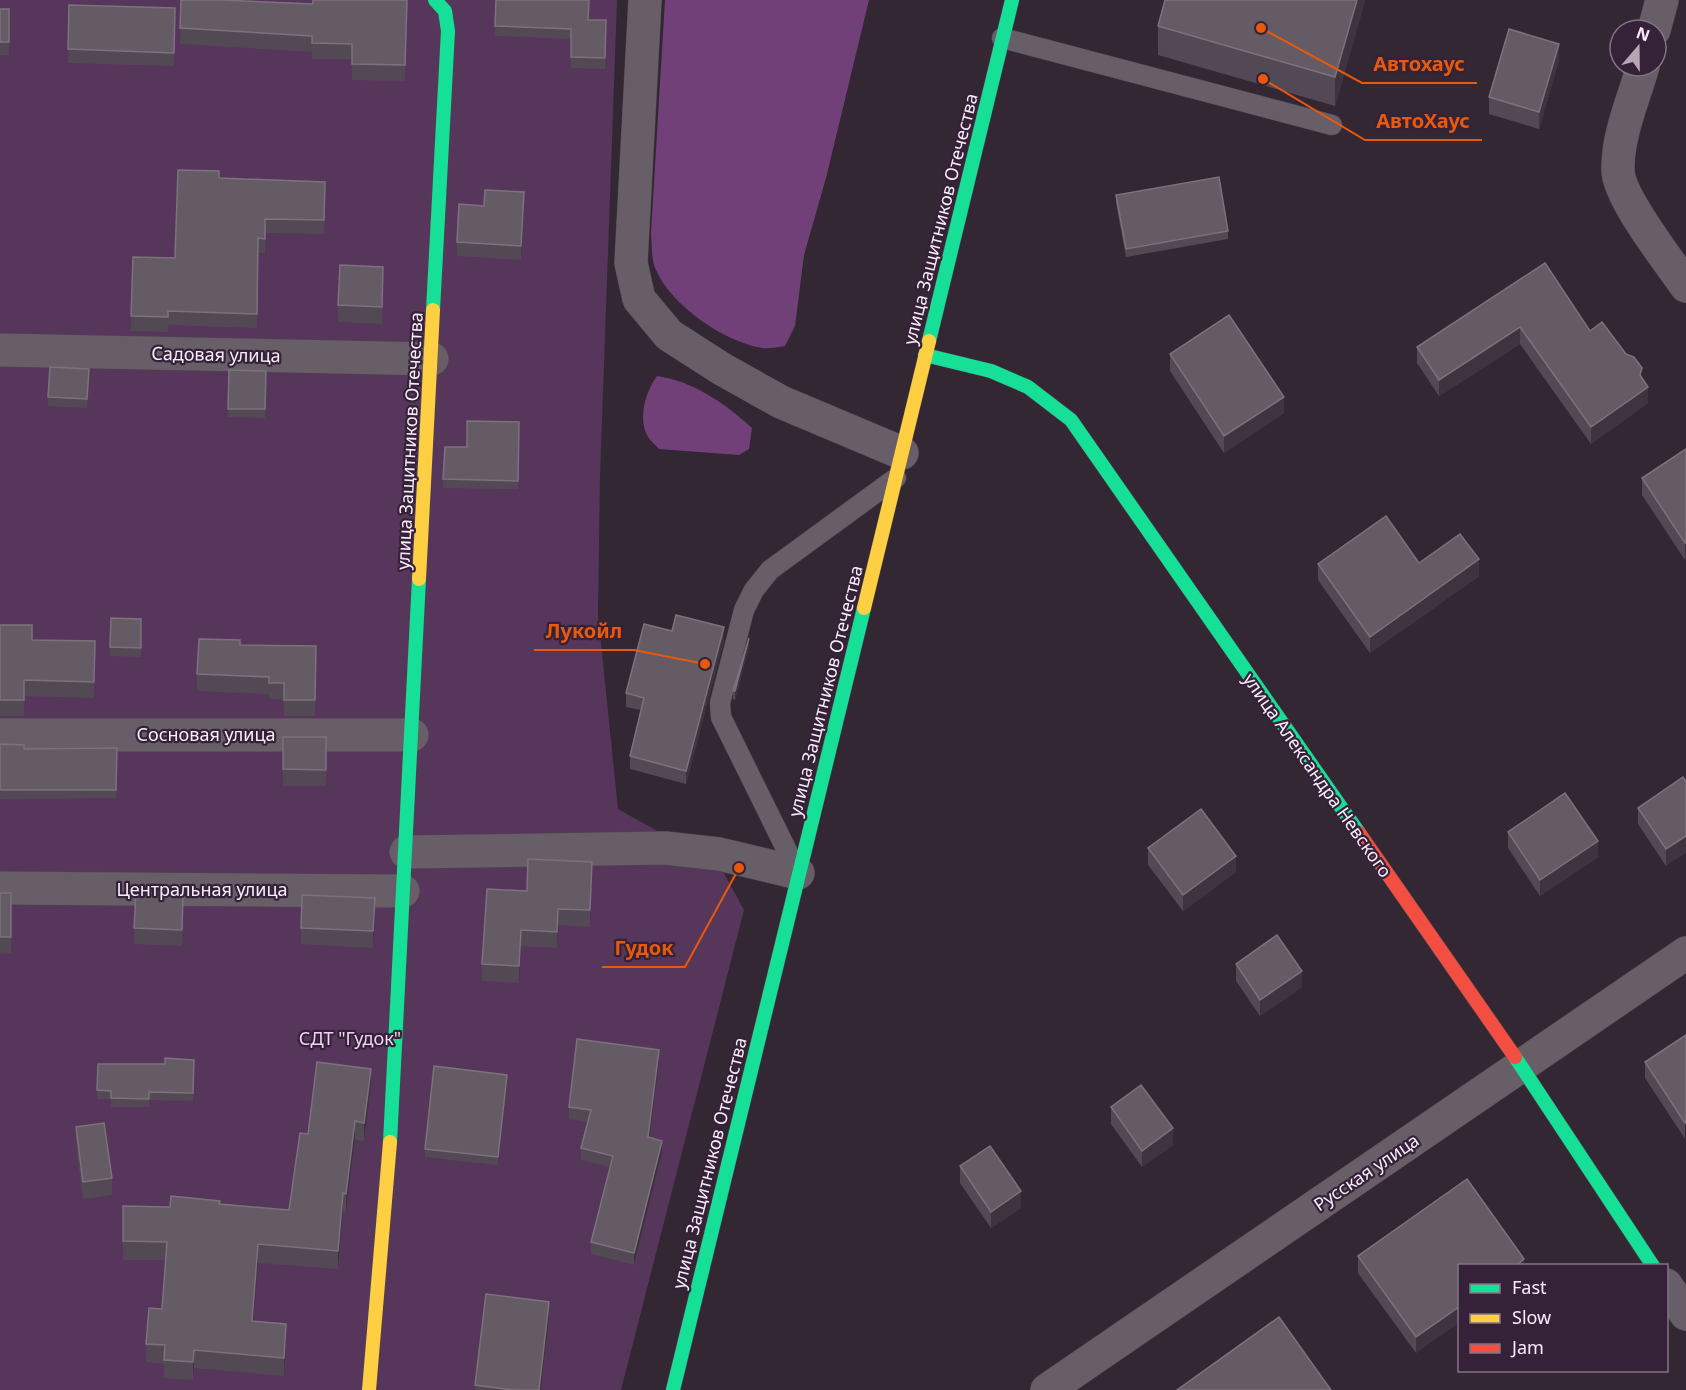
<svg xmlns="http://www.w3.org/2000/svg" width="1686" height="1390" viewBox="0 0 1686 1390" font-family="'Noto Sans',sans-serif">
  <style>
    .green { fill: #57365c }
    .forest { fill: #724079 }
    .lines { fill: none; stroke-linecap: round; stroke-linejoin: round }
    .lane-casing { stroke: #4e454f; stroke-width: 21 }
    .street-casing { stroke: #4e454f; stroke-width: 34 }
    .fast-casing { stroke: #4e454f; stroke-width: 15 }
    .slow-casing { stroke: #4e454f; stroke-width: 15 }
    .jam-casing { stroke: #4e454f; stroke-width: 15 }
    .lane { stroke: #675e68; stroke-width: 20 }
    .street { stroke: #675e68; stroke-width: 33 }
    .fast { stroke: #16e098; stroke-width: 14 }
    .slow { stroke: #ffcf43; stroke-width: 14 }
    .jam { stroke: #f24e42; stroke-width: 14 }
    .wall { fill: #534954 }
    .shaded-wall { fill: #3e343f }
    .building { fill: #645b65; stroke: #7c727d; stroke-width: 1.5 }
    .labels { text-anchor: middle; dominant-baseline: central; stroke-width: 4.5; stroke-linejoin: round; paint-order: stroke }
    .street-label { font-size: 18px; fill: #f9ecfa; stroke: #352238 }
    .park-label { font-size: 18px; fill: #f2d2f6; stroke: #352238 }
    .leader { fill: none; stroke: #e8590c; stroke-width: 2 }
    .callout-dot { fill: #e8590c; stroke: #352238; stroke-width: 2 }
    .callout-label { font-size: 20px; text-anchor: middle; font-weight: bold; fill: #e8590c; stroke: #352238; stroke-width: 4.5; stroke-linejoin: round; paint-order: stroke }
  </style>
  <rect width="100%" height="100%" fill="#322733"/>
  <!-- green -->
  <polygon class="green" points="0,0 617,0 600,476 598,614 618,809 720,866 744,910 621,1390 0,1390"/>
  <!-- forest -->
  <g class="forest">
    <path d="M665,0H869L826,178L804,255L795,326L785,346C778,347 769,349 762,348C724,342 671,305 656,270C651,260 652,245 651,233Z"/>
    <path d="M657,376C693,381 726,404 752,428L749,449L739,455L659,449C656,445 649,440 647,435C638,417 646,391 657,376Z"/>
  </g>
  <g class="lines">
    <!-- lane casing -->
    <g class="lane-casing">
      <g id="lane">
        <polyline points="1002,38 1332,125"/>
        <polyline points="798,873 721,717 720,703 744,610 754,590 770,570 896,478"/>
      </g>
    </g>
    <!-- street casing -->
    <g class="street-casing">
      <g id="street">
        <polyline points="645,0 631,263 639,299 669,335 722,369 781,402 902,453"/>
        <polyline points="1654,30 1662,0"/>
        <path d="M1643,66C1634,98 1617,136 1618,170C1618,197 1669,261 1686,286"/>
        <polyline points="0,350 432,359"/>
        <polyline points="0,735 412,735"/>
        <polyline points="406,852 665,848 719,854 798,873"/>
        <polyline points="0,888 403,891"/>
        <polyline points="1666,1285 1686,1314"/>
        <polyline points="1047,1390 1686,953"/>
      </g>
    </g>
    <!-- fast casing -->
    <g class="fast-casing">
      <g id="fast">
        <polyline points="433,310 448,31 445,11 435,0"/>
        <polyline points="929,341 1012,0"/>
        <polyline points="925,355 991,371 1028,387 1071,420 1359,833"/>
        <polyline points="1515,1057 1653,1266"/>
        <polyline points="390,1142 419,579"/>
        <polyline points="673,1390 864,608"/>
      </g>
    </g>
    <!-- slow casing -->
    <g class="slow-casing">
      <g id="slow">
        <polyline points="419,579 433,310"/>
        <polyline points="864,608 929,341"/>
        <polyline points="369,1390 390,1142"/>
      </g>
    </g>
    <!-- jam casing -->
    <g class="jam-casing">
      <polyline id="jam" points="1359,833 1515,1057"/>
    </g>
    <!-- lane -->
    <use href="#lane" class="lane"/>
    <!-- street -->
    <use href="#street" class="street"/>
    <!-- fast -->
    <use href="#fast" class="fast"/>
    <!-- slow -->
    <use href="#slow" class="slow"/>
    <!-- jam -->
    <use href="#jam" class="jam"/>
  </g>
  <!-- wall -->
  <g class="wall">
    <polygon points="181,0 313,4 407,0 405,81 352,80 352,59 312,59 312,52 180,44"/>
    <polygon points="496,0 589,20 606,20 605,69 571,68 571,39 495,36"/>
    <polygon points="1365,0 1335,106 1158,55 1158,26"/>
    <polygon points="69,5 175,8 174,66 68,63"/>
    <rect x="0" y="9" width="9" height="46"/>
    <polygon points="1559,60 1539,129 1489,114 1489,97"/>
    <polygon points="219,178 325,182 324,234 265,233 265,253 258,253 257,328 168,325 168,332 131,331 131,316 175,258"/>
    <polygon points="1116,195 1228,231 1228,239 1126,257 1116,203"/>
    <polygon points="524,206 521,260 457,256 457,242"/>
    <polygon points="1545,263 1590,331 1642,377 1648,403 1591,444 1520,344 1439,396 1417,363 1417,347"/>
    <polygon points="383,283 382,324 338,322 338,305"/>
    <polygon points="1170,354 1284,413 1224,453 1170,371"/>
    <polygon points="89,369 87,408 48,406 48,397"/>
    <polygon points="229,370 266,371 265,418 228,417"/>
    <polygon points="519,422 518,489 443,488 443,479 467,447"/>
    <polygon points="1686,449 1686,559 1685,560 1642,495 1642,478"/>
    <polygon points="1318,564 1479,576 1370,653 1318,580"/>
    <polygon points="111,618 141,619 141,657 110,656"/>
    <polygon points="0,625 32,640 95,641 94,698 24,696 24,716 0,716"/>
    <polygon points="672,631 724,640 686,784 630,769 630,756 641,710 626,707 626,693"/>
    <polygon points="240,645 316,646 315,716 284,716 284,700 269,699 269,694 197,691 197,674"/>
    <polygon points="749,646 735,700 733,699 733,691"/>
    <rect x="283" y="737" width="43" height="49"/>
    <polygon points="0,744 24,749 117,748 116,798 0,799"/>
    <polygon points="1683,777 1666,866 1638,824 1638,808"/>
    <polygon points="1508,832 1598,857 1540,896 1508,848"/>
    <polygon points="1148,848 1236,872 1183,911 1148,865"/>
    <polygon points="592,878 590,927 558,925 557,948 521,946 519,983 482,981 482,964 527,891"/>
    <polygon points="0,893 11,893 11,953 0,954"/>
    <polygon points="183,910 182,946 134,944 134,928"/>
    <polygon points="375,915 373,948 301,944 301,928"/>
    <polygon points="1236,964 1302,987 1260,1016 1236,981"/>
    <polygon points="1686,1035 1685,1139 1645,1078 1645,1062"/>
    <polygon points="194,1060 193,1101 149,1100 149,1107 111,1107 111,1099 97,1099 98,1064 165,1064"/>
    <polygon points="659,1062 649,1138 662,1153 634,1265 591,1254 591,1242 610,1167 581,1160 581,1148 588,1122 569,1119 569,1107"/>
    <polygon points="507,1083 498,1165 425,1157 425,1149"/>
    <polygon points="371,1087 364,1141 355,1140 346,1212 343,1212 338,1269 258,1263 253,1321 286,1342 284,1376 194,1368 193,1380 164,1378 164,1364 146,1362 146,1344 162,1309 166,1260 123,1260 123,1206 170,1207 220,1204 289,1210 308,1134"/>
    <polygon points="1111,1107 1173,1145 1142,1167 1111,1124"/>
    <polygon points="76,1127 112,1178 112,1195 83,1199 76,1143"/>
    <polygon points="960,1166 1021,1208 991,1228 960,1183"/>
    <polygon points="1358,1256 1524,1266 1416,1353 1358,1273"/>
    <polygon points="549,1318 541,1390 475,1390 475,1385"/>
  </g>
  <!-- shaded-wall -->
  <g class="shaded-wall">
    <polygon points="1357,0 1365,0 1365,2 1335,106 1335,77"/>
    <polygon points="1559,44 1559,60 1539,129 1539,112"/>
    <polygon points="524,192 524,206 521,260 521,246"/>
    <polygon points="1520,327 1520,344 1439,396 1439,380"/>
    <polygon points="1648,387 1648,403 1591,444 1591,427"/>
    <polygon points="1284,397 1284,413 1224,453 1224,436"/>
    <polygon points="1685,543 1686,543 1686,559 1685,560"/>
    <polygon points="1479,559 1479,576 1370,653 1370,637"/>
    <polygon points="724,627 724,640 686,784 686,771"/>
    <polygon points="749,638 749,646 735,700 735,691"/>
    <polygon points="1686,836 1686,853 1666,866 1666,849"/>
    <polygon points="1598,841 1598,857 1540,896 1540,880"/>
    <polygon points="1236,856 1236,872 1183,911 1183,895"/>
    <polygon points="592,862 592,878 590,927 590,910"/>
    <polygon points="375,898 375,915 373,948 373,931"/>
    <polygon points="558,909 558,925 557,948 557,932"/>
    <polygon points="521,930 521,946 519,983 519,966"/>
    <polygon points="1302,971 1302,987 1260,1016 1260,1000"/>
    <polygon points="659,1050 659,1062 648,1150 648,1137"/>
    <polygon points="371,1069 371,1087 364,1141 364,1123"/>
    <polygon points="507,1075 507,1083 498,1165 498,1157"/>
    <polygon points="355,1121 355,1140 346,1212 346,1194"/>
    <polygon points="1173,1128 1173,1145 1142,1167 1142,1151"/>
    <polygon points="662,1141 662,1153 634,1265 634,1253"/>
    <polygon points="1021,1191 1021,1208 991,1228 991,1212"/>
    <polygon points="343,1193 343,1212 338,1269 338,1251"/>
    <polygon points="258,1244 258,1263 252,1339 252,1321"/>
    <polygon points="1524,1259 1524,1266 1516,1266"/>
    <polygon points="549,1302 549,1318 541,1390 539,1390"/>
    <polygon points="1460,1306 1460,1322 1416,1353 1416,1337"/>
    <polygon points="286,1324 286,1342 284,1376 284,1358"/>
    <polygon points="194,1350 194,1368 193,1380 193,1362"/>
  </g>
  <!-- building -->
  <g class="building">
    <polygon points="181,0 223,0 313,4 313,0 407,0 405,65 352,64 352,44 312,43 312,36 180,28"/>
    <polygon points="496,0 589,0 588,20 606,20 605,58 571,57 571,29 495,26"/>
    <polygon points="1165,0 1357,0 1335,77 1158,26"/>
    <polygon points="69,5 175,8 174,53 68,49"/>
    <rect x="0" y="9" width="9" height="33"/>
    <polygon points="1509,29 1559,44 1539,112 1489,97"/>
    <polygon points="178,170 219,171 219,178 325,182 324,220 265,219 265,239 258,238 257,314 168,311 168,317 131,316 133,257 175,258"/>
    <polygon points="1219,177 1228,231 1126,249 1116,195"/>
    <polygon points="485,190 524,192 521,246 457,242 459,204 484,206"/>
    <polygon points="1545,263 1590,331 1602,322 1626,354 1634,357 1642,368 1640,375 1648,387 1591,427 1520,327 1439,380 1417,347"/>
    <polygon points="340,265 383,267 382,307 338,305"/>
    <polygon points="1229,315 1284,397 1224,436 1170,354"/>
    <polygon points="50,367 89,369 87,399 48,397"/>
    <polygon points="229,370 266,371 265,409 228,409"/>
    <polygon points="467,421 519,422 518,481 443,479 445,447 467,447"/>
    <polygon points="1686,449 1686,543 1685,543 1642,478"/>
    <polygon points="1386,516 1419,563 1460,534 1479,559 1370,637 1318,564"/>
    <polygon points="676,615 724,627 686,771 630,756 644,698 626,693 644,624 672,631"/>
    <polygon points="111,618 141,619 141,648 110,647"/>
    <polygon points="0,625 32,625 32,640 95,641 94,682 24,680 24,700 0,700"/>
    <polygon points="749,638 735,691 733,691"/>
    <polygon points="199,639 240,640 240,645 316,646 315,700 284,700 284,683 269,683 269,677 197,674"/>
    <polygon points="283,737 326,737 326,770 283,769"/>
    <polygon points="0,744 24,745 24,749 117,748 116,790 0,790"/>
    <polygon points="1683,777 1686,782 1686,836 1666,849 1638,808"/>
    <polygon points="1565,793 1598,841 1540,880 1508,832"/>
    <polygon points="1201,809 1236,856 1183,895 1148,848"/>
    <polygon points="528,859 592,862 590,910 558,909 557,932 521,930 519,966 482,964 487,889 527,891"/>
    <polygon points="136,892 183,894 182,930 134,928"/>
    <rect x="0" y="893" width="11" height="44"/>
    <polygon points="302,895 375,898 373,931 301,928"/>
    <polygon points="1277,935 1302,971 1260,1000 1236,964"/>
    <polygon points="1686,1035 1686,1123 1685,1123 1645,1062"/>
    <polygon points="577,1039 659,1050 648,1137 662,1141 634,1253 591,1242 613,1156 581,1148 591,1110 569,1107"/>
    <polygon points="165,1058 194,1060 193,1093 149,1092 149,1099 111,1098 111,1091 97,1090 98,1064 165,1064"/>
    <polygon points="317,1062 371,1069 364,1123 355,1121 346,1194 343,1193 338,1251 258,1244 252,1321 286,1324 284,1358 194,1350 193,1362 164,1360 165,1345 146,1344 149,1308 162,1309 167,1242 123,1241 123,1206 170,1207 171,1196 220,1201 219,1204 289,1210 300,1133 308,1134"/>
    <polygon points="434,1066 507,1075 498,1157 425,1149"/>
    <polygon points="1141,1085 1173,1128 1142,1151 1111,1107"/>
    <polygon points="104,1123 112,1178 83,1182 76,1127"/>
    <polygon points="990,1146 1021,1191 991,1212 960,1166"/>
    <polygon points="1467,1179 1524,1259 1516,1266 1460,1266 1460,1306 1416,1337 1358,1256"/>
    <polygon points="486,1294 549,1302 539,1390 513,1390 475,1385"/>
    <polygon points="1279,1317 1331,1390 1177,1390"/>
  </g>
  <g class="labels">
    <!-- street labels -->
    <g class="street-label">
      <text transform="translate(940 219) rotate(-76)">улица Защитников Отечества</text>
      <text transform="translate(216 354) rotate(1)">Садовая улица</text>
      <text transform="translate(409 441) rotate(-87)">улица Защитников Отечества</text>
      <text transform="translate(825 691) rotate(-76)">улица Защитников Отечества</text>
      <text x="206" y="734">Сосновая улица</text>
      <text transform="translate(1318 775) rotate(55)">улица Александра Невского</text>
      <text x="202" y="889">Центральная улица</text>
      <text transform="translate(709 1163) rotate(-76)">улица Защитников Отечества</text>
      <text transform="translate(1366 1172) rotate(-34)">Русская улица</text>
    </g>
    <!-- park labels -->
    <g class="park-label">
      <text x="350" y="1038">СДТ "Гудок"</text>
    </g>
  </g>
  <!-- callouts -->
  <path class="leader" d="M1261 28L1362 83H1477M1263 79L1365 140H1482M705 664L634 650H534M739 868L685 967H602"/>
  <g class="callout-dot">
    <circle cx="1261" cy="28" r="6"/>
    <circle cx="1263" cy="79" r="6"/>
    <circle cx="705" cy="664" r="6"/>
    <circle cx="739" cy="868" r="6"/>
  </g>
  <g class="callout-label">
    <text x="1419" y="71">Автохаус</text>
    <text x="1423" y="128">АвтоХаус</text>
    <text x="584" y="638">Лукойл</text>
    <text x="644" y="955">Гудок</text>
  </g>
  <!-- legend -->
  <rect x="1458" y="1264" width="210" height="108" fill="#352238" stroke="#837386" stroke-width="1.5"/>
  <rect x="1470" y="1284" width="30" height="9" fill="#16e098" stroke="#837386" stroke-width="1.5"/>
  <text x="1512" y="1294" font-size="18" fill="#f9ecfa">Fast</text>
  <rect x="1470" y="1314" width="30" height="9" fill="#ffcf43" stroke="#837386" stroke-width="1.5"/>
  <text x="1512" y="1324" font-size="18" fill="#f9ecfa">Slow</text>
  <rect x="1470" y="1344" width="30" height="9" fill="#f24e42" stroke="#837386" stroke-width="1.5"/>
  <text x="1512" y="1354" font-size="18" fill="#f9ecfa">Jam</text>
  <!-- north arrow -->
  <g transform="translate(1638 48) rotate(20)"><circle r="28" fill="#352238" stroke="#837386" stroke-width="1.5"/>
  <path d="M0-4.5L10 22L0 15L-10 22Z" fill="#b3a7b4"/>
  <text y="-9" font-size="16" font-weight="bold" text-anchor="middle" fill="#f9ecfa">N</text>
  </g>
</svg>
